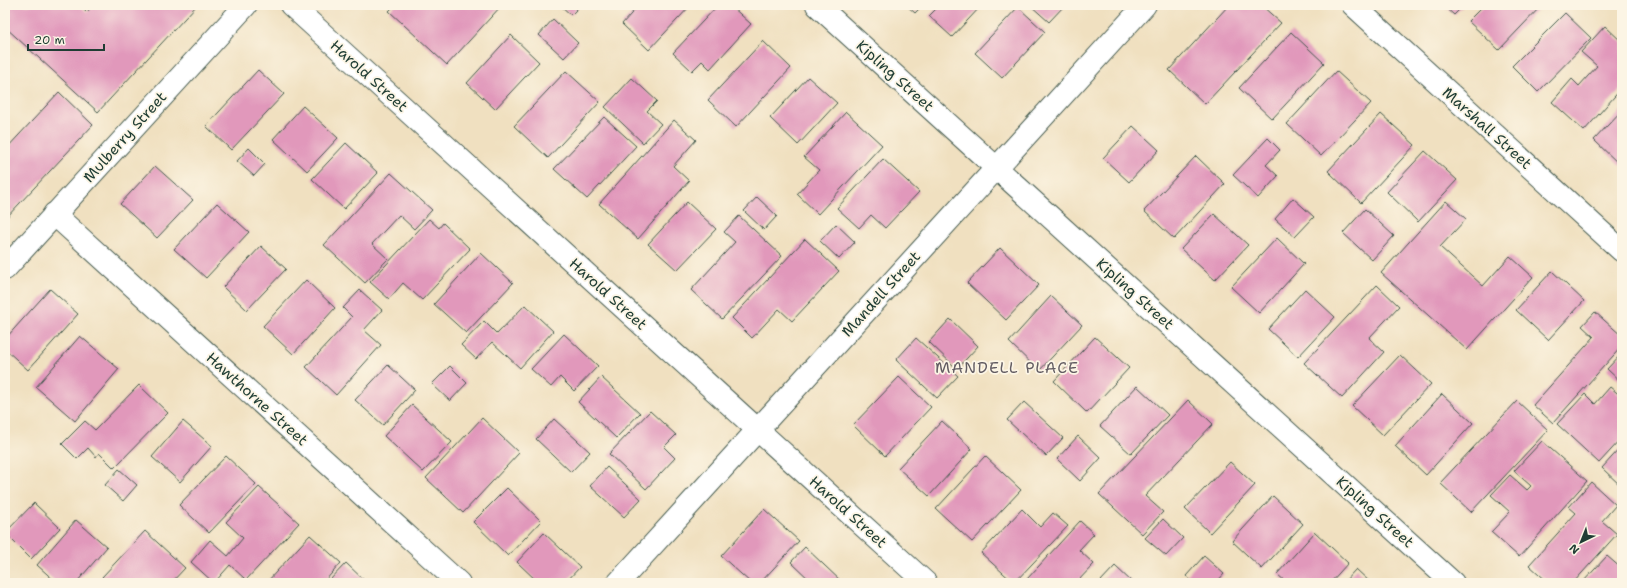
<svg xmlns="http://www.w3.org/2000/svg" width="1627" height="588" viewBox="0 0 1627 588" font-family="'Shantell Sans',sans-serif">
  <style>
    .building { fill: #e198bb }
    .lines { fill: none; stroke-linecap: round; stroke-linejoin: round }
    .minor-casing { stroke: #3e5549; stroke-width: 24 }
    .minor { stroke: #fff; stroke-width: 22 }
    .labels { text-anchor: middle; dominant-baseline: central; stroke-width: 3.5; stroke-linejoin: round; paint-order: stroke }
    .street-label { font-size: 15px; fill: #1f3d34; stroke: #fcf5e5 }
    .neighbourhood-label { font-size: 16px; letter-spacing: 1px; fill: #635d63; stroke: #fcf5e5 }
  </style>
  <rect width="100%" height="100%" fill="#fcf5e5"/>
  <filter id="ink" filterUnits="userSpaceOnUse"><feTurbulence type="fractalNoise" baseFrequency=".025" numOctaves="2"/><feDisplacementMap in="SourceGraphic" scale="8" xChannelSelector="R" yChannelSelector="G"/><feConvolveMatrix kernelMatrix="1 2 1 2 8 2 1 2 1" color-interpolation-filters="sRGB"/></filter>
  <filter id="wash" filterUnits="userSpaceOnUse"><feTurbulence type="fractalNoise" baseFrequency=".012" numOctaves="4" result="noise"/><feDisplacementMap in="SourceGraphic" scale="16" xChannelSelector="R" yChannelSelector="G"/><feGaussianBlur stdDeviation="0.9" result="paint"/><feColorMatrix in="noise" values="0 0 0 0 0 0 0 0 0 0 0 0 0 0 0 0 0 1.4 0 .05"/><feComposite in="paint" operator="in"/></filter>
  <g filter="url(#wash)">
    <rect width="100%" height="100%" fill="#f0e0c0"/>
    <g id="blocks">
      <!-- building -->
      <g class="building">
        <polygon points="5,5 80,5 87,12 93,5 197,5 98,112 5,27"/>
        <polygon points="395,5 502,5 447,65 389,11"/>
        <polygon points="560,5 581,5 571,15"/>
        <polygon points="639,5 691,5 649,50 622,24"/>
        <polygon points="718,5 730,5 751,24 710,69 702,61 692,71 673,53"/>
        <polygon points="906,5 923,5 915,13"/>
        <polygon points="940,5 982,5 952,37 929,16"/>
        <polygon points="1030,5 1065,5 1049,22"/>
        <polygon points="1229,5 1261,5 1281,23 1205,104 1169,70"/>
        <polygon points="1443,5 1464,5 1454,15"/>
        <polygon points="1484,5 1542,5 1499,50 1468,21"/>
        <polygon points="1018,7 1045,32 1002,78 975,53"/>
        <polygon points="1565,13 1591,38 1538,92 1512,66"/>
        <polygon points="553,19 578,43 564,58 539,35"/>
        <polygon points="1605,26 1622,42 1622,88 1584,131 1552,102 1572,79 1579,86 1597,66 1581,52"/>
        <polygon points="1291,32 1324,63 1272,119 1239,88"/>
        <polygon points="511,35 539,62 495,109 467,83"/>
        <polygon points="763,41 791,68 736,127 708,100"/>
        <polygon points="258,70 284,94 231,150 206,126"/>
        <polygon points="566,71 600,102 548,158 514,126"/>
        <polygon points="1336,71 1371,103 1321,156 1287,124"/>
        <polygon points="808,77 837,103 798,145 770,118"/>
        <polygon points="632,78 657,101 647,111 661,124 643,143 605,107"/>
        <polygon points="59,92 93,125 5,219 5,150"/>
        <polygon points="303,106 338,138 307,171 273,139"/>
        <polygon points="1622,110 1622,167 1594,140"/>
        <polygon points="846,112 882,145 818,214 797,194 819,170 804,157"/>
        <polygon points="1381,114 1415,145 1361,203 1328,171"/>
        <polygon points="604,117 636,146 587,199 554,169"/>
        <polygon points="674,120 696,140 673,166 689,181 638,239 599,204"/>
        <polygon points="1133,126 1159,150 1129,182 1103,158"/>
        <polygon points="1268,138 1280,150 1266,165 1278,176 1258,198 1233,175"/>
        <polygon points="346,143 378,173 344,209 312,179"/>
        <polygon points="249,148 265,164 254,176 237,161"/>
        <polygon points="1425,151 1457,180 1418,222 1387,192"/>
        <polygon points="1196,156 1225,184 1174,239 1144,211"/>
        <polygon points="883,159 919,192 885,228 871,215 859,228 837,208"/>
        <polygon points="155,166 193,200 157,238 120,204"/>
        <polygon points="391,173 432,210 414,229 399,215 372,244 388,259 365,283 324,245"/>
        <polygon points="757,197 777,216 764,230 744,211"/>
        <polygon points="1293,198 1314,217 1295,237 1275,219"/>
        <polygon points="1446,201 1466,219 1440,247 1483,286 1510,256 1533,277 1467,350 1381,273"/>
        <polygon points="687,202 716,229 677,270 648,244"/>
        <polygon points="217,203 249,232 206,278 174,249"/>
        <polygon points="1365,209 1394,236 1372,260 1343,233"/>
        <polygon points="1214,214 1248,245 1215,280 1181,249"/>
        <polygon points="739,216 782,256 722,319 691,290 735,242 724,232"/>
        <polygon points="429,219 439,228 443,223 470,249 422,300 403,283 389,299 370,282"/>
        <polygon points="836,224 855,242 839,259 820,241"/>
        <polygon points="1277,238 1304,264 1259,313 1231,287"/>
        <polygon points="805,239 839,271 792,321 779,309 752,338 732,318"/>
        <polygon points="261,246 286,269 247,310 223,287"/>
        <polygon points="1000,248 1039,285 1006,320 967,283"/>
        <polygon points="481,253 513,283 466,333 434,304"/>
        <polygon points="1552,271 1584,301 1548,340 1516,310"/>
        <polygon points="306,280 335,308 293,354 263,326"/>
        <polygon points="1377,285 1399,306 1369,338 1384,352 1342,398 1304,363"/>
        <polygon points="50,289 78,314 28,370 5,349 5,339"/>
        <polygon points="1305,289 1335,317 1298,357 1268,329"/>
        <polygon points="360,290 382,310 364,330 381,345 336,395 306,367 352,317 343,308"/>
        <polygon points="1051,296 1082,325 1039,371 1009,342"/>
        <polygon points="525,305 553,331 520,368 492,342 476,359 461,345 484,321 497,334"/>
        <polygon points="1595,312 1622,336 1622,346 1553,423 1533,405 1594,337 1582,326"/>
        <polygon points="950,319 978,346 957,369 929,342"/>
        <polygon points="564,334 598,366 574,391 560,377 551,387 531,369"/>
        <polygon points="80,336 119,369 75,421 36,387"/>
        <polygon points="1095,337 1129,368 1087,413 1054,381"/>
        <polygon points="916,338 958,376 937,398 896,360"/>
        <polygon points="1622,353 1622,383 1607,369"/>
        <polygon points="1400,355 1431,384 1383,435 1352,406"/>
        <polygon points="388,365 415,390 383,425 355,400"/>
        <polygon points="450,366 467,383 450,401 432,384"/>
        <polygon points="601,377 640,413 616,438 578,402"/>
        <polygon points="899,377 931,407 885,456 853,425"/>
        <polygon points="139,385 168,413 114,468 99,453 96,457 88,448 77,459 62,444 85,421 95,430"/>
        <polygon points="1137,386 1168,415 1131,454 1100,426"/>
        <polygon points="1610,387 1622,397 1622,438 1599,463 1557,424 1585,394 1595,404"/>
        <polygon points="1442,394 1473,423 1426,475 1395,446"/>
        <polygon points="1188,400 1213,424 1145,496 1163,512 1142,534 1099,494"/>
        <polygon points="1517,401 1548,430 1471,512 1440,483"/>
        <polygon points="1024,402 1063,438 1046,456 1007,420"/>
        <polygon points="412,405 452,442 423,472 384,436"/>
        <polygon points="650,411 676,435 664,447 675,458 646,489 609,454"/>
        <polygon points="482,418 519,453 463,513 426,478"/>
        <polygon points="554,419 590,452 571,472 536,439"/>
        <polygon points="183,421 212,446 180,482 152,457"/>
        <polygon points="942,421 972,449 929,496 898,468"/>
        <polygon points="1078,436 1101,458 1080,481 1057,459"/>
        <polygon points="1542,441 1587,481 1519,557 1491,532 1510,512 1491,495 1510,475 1527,490 1531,486 1514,471"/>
        <polygon points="1622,446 1622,487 1602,468"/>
        <polygon points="226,456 256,484 209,533 179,505"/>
        <polygon points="985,456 1021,490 972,542 936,509"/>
        <polygon points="1230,462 1255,485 1210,533 1185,509"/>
        <polygon points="607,467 641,499 624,517 590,486"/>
        <polygon points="119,469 137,485 123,501 105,485"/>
        <polygon points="1591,482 1616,505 1602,521 1617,534 1573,583 1549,583 1529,565 1576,513 1569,507"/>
        <polygon points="259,487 299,523 246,580 230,565 214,583 191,562 210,540 228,556 243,538 226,522"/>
        <polygon points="507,488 541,521 508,556 473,522"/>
        <polygon points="1273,496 1303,524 1262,569 1232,541"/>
        <polygon points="34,503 60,528 31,559 5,533"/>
        <polygon points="764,509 799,541 760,583 751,583 721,556"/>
        <polygon points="1022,509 1040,527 1053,513 1068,526 1014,583 981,553"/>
        <polygon points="1163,519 1183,538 1166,556 1145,538"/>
        <polygon points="76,520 107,547 76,583 57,583 37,565"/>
        <polygon points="1080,521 1094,534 1079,550 1094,564 1076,583 1031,583 1027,579"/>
        <polygon points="145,531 185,568 171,583 108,583 102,577"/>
        <polygon points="1315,532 1348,563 1330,583 1287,583 1277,574"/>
        <polygon points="544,533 580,567 565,583 539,583 517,562"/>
        <polygon points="310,535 341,563 323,583 266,583"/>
        <polygon points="805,547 843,583 813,583 791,562"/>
        <polygon points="1204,556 1224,574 1216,583 1194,583 1186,576"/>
        <polygon points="1607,556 1622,569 1622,583 1582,583"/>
        <polygon points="346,563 367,583 327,583"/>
        <polygon points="1115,566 1133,583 1099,583"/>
        <polygon points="1356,569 1371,583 1343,583"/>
      </g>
    </g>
  </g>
  <g filter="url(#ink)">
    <use href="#blocks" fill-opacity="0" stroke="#3e5549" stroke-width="1"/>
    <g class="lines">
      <!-- minor casing -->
      <g class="minor-casing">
        <g id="minor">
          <polyline points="291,5 926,583"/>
          <polyline points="817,5 1453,583"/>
          <polyline points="1353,5 1622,251"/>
          <polyline points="54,214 459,583"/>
          <polyline points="5,269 246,5"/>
          <polyline points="618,583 1145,5"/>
        </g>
      </g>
      <!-- minor -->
      <use href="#minor" class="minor"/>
    </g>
  </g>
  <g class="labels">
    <!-- street labels -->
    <g class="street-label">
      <text transform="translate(369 76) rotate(42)">Harold Street</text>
      <text transform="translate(895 76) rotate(42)">Kipling Street</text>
      <text transform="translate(1487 128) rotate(42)">Marshall Street</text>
      <text transform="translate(125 137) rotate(-48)">Mulberry Street</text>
      <text transform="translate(608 294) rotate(42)">Harold Street</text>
      <text transform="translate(881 294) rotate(-48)">Mandell Street</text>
      <text transform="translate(1135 294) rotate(42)">Kipling Street</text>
      <text transform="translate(257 399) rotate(42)">Hawthorne Street</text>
      <text transform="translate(848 512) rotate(42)">Harold Street</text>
      <text transform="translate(1375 512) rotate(42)">Kipling Street</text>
    </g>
    <!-- neighbourhood labels -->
    <g class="neighbourhood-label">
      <text x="1007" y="367">MANDELL PLACE</text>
    </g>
  </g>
  <!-- margin -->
  <rect width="1627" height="588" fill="none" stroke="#fcf5e5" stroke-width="20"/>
  <!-- north arrow -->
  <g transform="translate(1581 542) rotate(223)" stroke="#fcf5e5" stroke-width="3" paint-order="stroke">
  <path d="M0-3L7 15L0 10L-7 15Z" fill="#1f3d34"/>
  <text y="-6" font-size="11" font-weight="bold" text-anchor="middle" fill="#1f3d34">N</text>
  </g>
  <!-- scale -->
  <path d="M28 44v6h76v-6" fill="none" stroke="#1f3d34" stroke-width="2"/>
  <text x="34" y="44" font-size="12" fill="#1f3d34" stroke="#fcf5e5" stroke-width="3" paint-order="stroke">20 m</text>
</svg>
